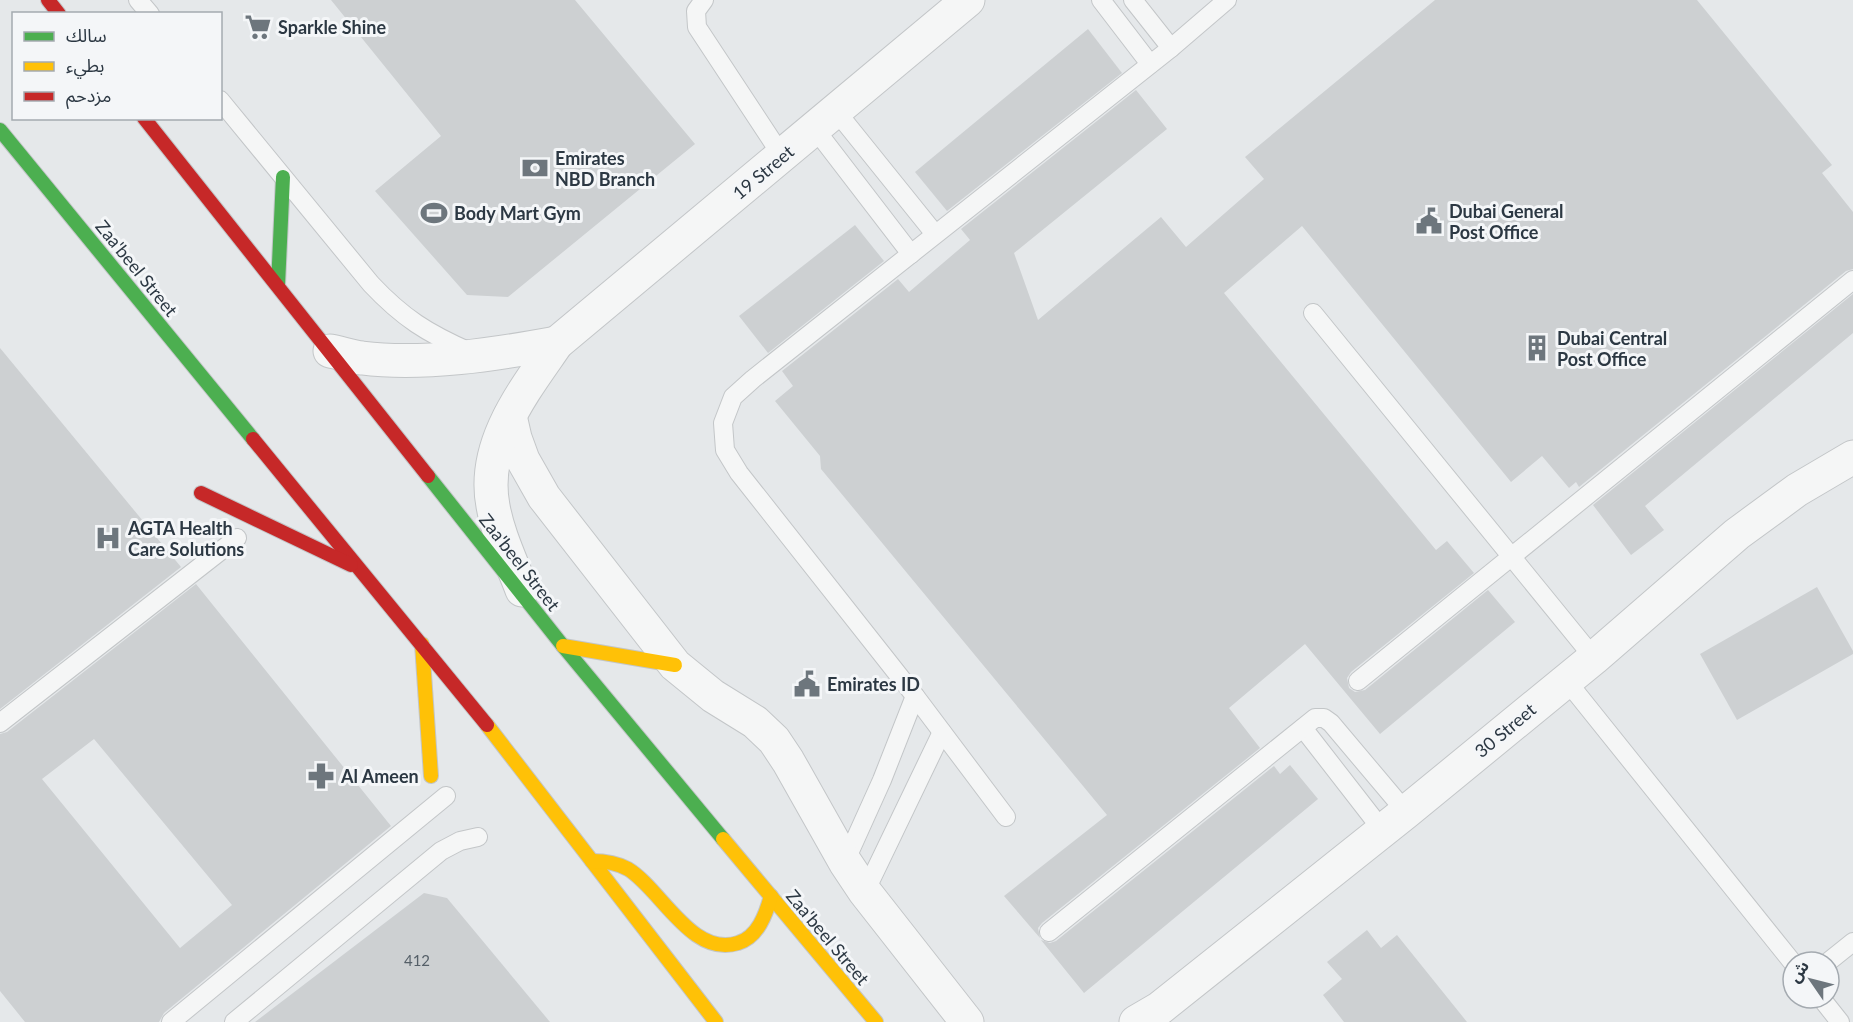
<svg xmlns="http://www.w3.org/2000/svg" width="1853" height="1022" viewBox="0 0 1853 1022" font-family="Lato,'Noto Sans Arabic',sans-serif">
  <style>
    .building { fill: #cdd0d2; fill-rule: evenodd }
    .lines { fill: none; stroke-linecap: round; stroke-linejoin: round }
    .lane-casing { stroke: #c3c6c8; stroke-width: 20 }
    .street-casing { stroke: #c3c6c8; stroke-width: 35 }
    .fast-casing { stroke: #c3c6c8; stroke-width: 16 }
    .slow-casing { stroke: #c3c6c8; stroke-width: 16 }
    .jam-casing { stroke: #c3c6c8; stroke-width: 16 }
    .lane { stroke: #f5f6f6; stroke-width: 18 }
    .street { stroke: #f5f6f6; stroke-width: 33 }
    .fast { stroke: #4caf50; stroke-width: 14 }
    .slow { stroke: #ffc107; stroke-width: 14 }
    .jam { stroke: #c62828; stroke-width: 14 }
    .labels { text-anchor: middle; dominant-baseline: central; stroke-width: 6; stroke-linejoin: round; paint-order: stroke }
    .number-label { font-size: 15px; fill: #555f68 }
    .poi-label { font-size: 18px; font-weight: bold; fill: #2c3843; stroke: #f4f6f8; text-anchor: start }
    .street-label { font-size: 18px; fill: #2c3843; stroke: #f4f6f8 }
  </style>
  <rect width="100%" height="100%" fill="#e5e8ea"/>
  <!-- building -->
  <g class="building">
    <polygon points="331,0 575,0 695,144 508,297 467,295 375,191 441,136"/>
    <polygon points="1435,0 1697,0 1832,165 1822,173 1853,212 1853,269 1846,271 1579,487 1576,482 1569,488 1542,456 1511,482 1302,226 1224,293 1436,550 1447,541 1474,573 1351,672 1347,678 1349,688 1355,692 1365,690 1488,590 1515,622 1380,734 1305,644 1229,708 1260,748 1042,923 1038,928 1040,938 1004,896 1107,815 821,469 820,456 775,401 793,386 782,371 898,279 909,292 970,240 961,229 1136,90 1167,129 1014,253 1038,320 1161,217 1186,247 1264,179 1245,157"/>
    <polygon points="1088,29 1122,73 947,211 915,172"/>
    <polygon points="855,225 884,261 768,353 739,316"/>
    <polygon points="1853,294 1853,333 1645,506 1664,530 1631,555 1593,505"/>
    <polygon points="0,348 181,567 0,709"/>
    <path d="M196,584L391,826L164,1013L159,1022H25L0,991V734L7,732ZM94,739L232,905L180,948L42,779Z"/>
    <polygon points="1817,587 1853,651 1853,654 1737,720 1700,654"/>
    <polygon points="1290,765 1318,799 1084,993 1041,940 1050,943 1056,941 1274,766 1280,774"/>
    <polygon points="424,893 447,898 550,1022 255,1022"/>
    <polygon points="1367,930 1381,948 1397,935 1467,1022 1344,1022 1323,995 1342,979 1327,962"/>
  </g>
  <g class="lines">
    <!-- lane casing -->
    <g class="lane-casing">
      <g id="lane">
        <polyline points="138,0 150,14"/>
        <polyline points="704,0 696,11 697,27 782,156"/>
        <polyline points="1101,0 1150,64"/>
        <polyline points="1133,0 1171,48"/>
        <path d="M220,100L371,284C403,318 427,333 470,352"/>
        <polyline points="836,111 935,234"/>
        <polyline points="815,129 911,254"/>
        <polyline points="1313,313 1594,658"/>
        <polyline points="1566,680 1793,963"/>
        <polyline points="1358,681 1853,280"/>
        <polyline points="0,723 237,538"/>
        <polyline points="1303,728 1383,831"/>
        <polyline points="1006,817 915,696 739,473 725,450 723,423 733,397 753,379 1171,48 1227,0"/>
        <polyline points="845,862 882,780 915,696"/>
        <polyline points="865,892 942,732"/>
        <polyline points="1049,932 1315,718 1324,718 1331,723 1406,812"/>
        <polyline points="1828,962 1853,942"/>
        <polyline points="1821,998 1840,1022"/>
        <polyline points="171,1022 446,796"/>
        <polyline points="234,1022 441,851 460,841 478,837"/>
      </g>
    </g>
    <!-- street casing -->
    <g class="street-casing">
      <g id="street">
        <path d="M330,351C341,353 352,357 362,358C423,366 497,354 557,343"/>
        <polyline points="510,416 515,438 523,460 544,497 675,665 713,696 755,722 774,740 788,761 845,862 865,892 967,1022"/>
        <path d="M522,590C512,563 498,535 493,506C481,444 524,391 557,343L968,0"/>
        <polyline points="1136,1022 1160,1008 1406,812 1594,658 1737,534 1797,490 1853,457"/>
      </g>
    </g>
    <!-- fast casing -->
    <g class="fast-casing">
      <g id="fast">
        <polyline points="0,130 253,439"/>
        <polyline points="278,285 283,177"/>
        <polyline points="428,476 563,646 723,839"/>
      </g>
    </g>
    <!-- slow casing -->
    <g class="slow-casing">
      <g id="slow">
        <polyline points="422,644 431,776"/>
        <polyline points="563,646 675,665"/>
        <polyline points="487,725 716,1022"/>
        <polyline points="723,839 876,1022"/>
        <path d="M592,861C604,861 617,863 628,869C661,889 692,958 738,943C758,937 766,914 771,896"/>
      </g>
    </g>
    <!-- jam casing -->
    <g class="jam-casing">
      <g id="jam">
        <polyline points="48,0 59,14"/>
        <polyline points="144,118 428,476"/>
        <polyline points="253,439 487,725"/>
        <polyline points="201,493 351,565"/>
      </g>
    </g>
    <!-- lane -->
    <use href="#lane" class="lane"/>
    <!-- street -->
    <use href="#street" class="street"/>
    <!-- fast -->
    <use href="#fast" class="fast"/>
    <!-- slow -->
    <use href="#slow" class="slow"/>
    <!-- jam -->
    <use href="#jam" class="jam"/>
  </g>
  <!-- icons -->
  <defs>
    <g id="supermarket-bare" transform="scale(2.07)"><path d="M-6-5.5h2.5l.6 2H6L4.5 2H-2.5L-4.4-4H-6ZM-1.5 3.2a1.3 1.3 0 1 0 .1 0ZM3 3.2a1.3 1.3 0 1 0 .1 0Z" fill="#6d767d" stroke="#f4f6f8" stroke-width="2.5" paint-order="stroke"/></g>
    <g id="bank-bare" transform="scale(2.07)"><path d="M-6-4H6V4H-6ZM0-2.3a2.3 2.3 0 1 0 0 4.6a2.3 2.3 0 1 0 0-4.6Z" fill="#6d767d" stroke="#f4f6f8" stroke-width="2.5" paint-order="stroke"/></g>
    <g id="stadium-bare" transform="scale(2.07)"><path d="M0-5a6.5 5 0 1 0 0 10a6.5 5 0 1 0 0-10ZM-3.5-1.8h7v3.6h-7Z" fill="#6d767d" stroke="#f4f6f8" stroke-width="2.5" paint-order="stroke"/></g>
    <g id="civic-bare" transform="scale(2.07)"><path d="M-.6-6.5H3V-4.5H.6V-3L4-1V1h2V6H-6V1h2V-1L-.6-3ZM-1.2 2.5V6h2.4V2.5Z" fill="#6d767d" stroke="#f4f6f8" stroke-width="2.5" paint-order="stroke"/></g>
    <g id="building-bare" transform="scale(2.07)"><path d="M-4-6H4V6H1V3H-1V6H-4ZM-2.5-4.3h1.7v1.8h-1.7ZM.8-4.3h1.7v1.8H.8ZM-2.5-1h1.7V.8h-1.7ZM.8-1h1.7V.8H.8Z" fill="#6d767d" stroke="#f4f6f8" stroke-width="2.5" paint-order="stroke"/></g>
    <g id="hospital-bare" transform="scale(2.07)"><path d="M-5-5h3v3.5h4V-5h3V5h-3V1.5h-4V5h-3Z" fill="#6d767d" stroke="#f4f6f8" stroke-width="2.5" paint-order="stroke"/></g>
    <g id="pharmacy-bare" transform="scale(2.07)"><path d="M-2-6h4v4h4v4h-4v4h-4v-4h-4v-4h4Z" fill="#6d767d" stroke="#f4f6f8" stroke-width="2.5" paint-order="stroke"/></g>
  </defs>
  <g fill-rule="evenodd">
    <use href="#supermarket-bare" x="258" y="27"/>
    <use href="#bank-bare" x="535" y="168"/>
    <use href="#stadium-bare" x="434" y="213"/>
    <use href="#civic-bare" x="1429" y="221"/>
    <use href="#building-bare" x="1537" y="348"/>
    <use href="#hospital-bare" x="108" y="538"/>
    <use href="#civic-bare" x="807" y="684"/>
    <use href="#pharmacy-bare" x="321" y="776"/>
  </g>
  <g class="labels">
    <!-- number labels -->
    <g class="number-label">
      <text x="417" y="960">412</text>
    </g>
    <!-- poi labels -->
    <g class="poi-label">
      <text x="278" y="27">Sparkle Shine</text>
      <text x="555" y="158">Emirates<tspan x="555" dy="21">NBD Branch</tspan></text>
      <text x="1449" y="211">Dubai General<tspan x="1449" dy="21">Post Office</tspan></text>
      <text x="454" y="213">Body Mart Gym</text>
      <text x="1557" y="338">Dubai Central<tspan x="1557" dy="21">Post Office</tspan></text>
      <text x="128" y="528">AGTA Health<tspan x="128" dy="21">Care Solutions</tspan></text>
      <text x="827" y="684">Emirates ID</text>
      <text x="341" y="776">Al Ameen</text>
    </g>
    <!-- street labels -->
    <g class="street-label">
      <text transform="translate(763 172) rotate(-40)">19 Street</text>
      <text transform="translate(137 268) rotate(51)">Zaa'beel Street</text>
      <text transform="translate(520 562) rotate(52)">Zaa'beel Street</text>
      <text transform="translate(1505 730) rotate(-40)">30 Street</text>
      <text transform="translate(828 937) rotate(50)">Zaa'beel Street</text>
    </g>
  </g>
  <!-- legend -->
  <rect x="12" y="12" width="210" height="108" fill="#f4f6f8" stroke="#a4aab0" stroke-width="1.5"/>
  <rect x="24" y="32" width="30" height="9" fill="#4caf50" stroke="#a4aab0" stroke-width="1.5"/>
  <text x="66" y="42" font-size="18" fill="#2c3843">سالك</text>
  <rect x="24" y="62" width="30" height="9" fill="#ffc107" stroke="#a4aab0" stroke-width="1.5"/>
  <text x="66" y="72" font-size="18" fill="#2c3843">بطيء</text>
  <rect x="24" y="92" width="30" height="9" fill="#c62828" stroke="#a4aab0" stroke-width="1.5"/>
  <text x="66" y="102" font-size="18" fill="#2c3843">مزدحم</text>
  <!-- north arrow -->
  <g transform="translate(1811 980) rotate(305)"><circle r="28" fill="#f4f6f8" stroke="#a4aab0" stroke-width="1.5"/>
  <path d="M0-4.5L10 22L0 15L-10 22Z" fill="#6d767d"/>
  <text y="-9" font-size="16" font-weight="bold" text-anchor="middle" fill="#2c3843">ش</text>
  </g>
</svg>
